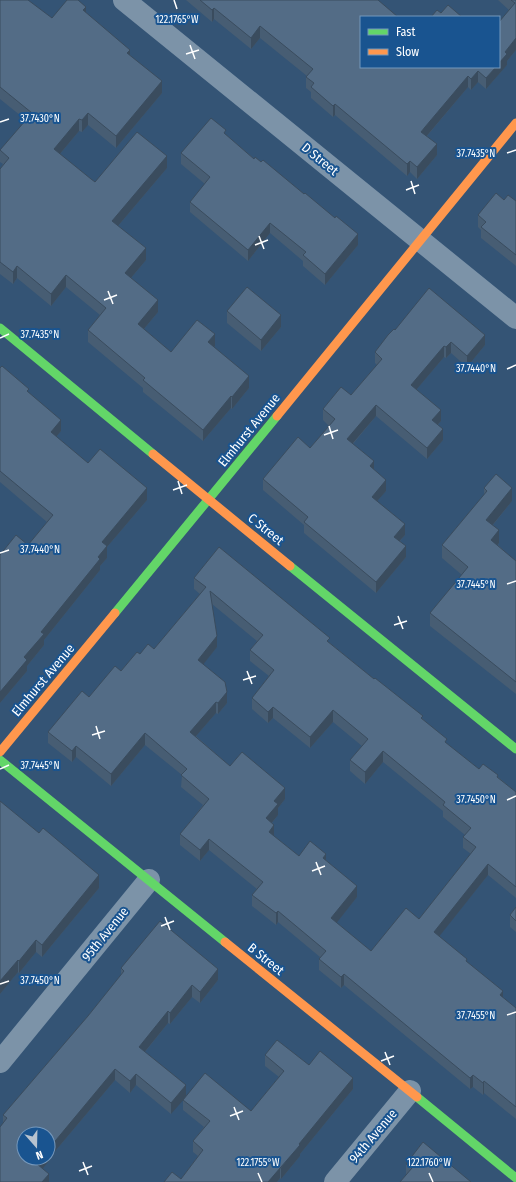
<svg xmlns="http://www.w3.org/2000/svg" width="516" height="1182" viewBox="0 0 516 1182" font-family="'Fira Sans Condensed',sans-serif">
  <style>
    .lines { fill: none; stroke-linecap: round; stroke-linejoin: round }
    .street { stroke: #7c93a8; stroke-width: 22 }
    .fast { stroke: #63d668; stroke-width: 9 }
    .slow { stroke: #ff974d; stroke-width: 9 }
    .wall { fill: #475d73; fill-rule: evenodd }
    .shaded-wall { fill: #3a4c5e }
    .building { fill: #536c86; stroke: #3a4c5e; fill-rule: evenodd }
    .ticks { fill: none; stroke: #fff; stroke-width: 1.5 }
    .labels { text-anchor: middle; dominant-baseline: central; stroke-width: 4; stroke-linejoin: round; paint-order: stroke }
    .street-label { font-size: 13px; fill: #fff; stroke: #195490 }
    .ticks-label { font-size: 10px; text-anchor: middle; fill: #fff; stroke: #195490; stroke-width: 4; stroke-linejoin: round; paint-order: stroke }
  </style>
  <rect width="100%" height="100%" fill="#345475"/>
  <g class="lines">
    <!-- street -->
    <g class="street">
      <polyline points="124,0 516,318"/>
      <polyline points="0,1062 149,880"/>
      <polyline points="335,1182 410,1091"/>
    </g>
    <!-- fast -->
    <g class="fast">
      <polyline points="0,328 153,454"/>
      <polyline points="290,566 516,749"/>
      <polyline points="115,613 277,416"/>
      <polyline points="0,760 225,942"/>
      <polyline points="417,1097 516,1178"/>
    </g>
    <!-- slow -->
    <g class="slow">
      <polyline points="277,416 516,123"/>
      <polyline points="153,454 290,566"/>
      <polyline points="0,752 115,613"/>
      <polyline points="225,942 417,1097"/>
    </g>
  </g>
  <!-- wall -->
  <g class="wall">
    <polygon points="0,0 52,18 86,13 130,55 162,93 116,148 88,125 82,132 79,131 60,154 91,179 95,182 167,168 118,226 146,260 131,278 158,312 144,329 171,352 215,346 214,347 249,388 232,409 231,408 203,441 143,392 143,388 88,342 88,330 100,315 66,287 51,306 17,278 13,284 0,274 0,169 3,164 0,162 0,150 26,120 0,99"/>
    <polygon points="186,0 378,0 361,17 499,67 509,10 498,0 516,0 516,50 507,61 507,65 486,89 478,82 471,90 468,87 427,136 437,155 417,179 410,172 407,176 335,115 333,117 311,98 311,92 306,88 306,77 307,76 260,38 251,49 214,19 212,22"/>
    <polygon points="226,135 358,245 325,285 303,266 303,261 270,233 248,261 190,212 190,202 205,184 181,164 181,153"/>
    <polygon points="504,200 516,201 516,266 481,238 481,230 478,227 478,215"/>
    <polygon points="227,311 281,327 261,351 227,323"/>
    <polygon points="395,330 485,345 467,367 451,353 446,358 444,357 416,390 441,421 438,425 443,440 427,459 376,416 353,444 374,470 386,491 377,501 405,535 400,541 406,557 376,593 304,533 304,525 263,490 263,479 310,448 329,426 323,420 323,409 351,395 377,365 375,363 375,352"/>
    <polygon points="0,368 29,393 61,431 56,437 88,463 147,500 107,547 107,558 100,566 100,570 44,640 44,645 27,666 27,671 0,703 28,545 47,522 0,482"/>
    <polygon points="484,488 512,501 493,525 499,543 498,545 516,561 516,694 430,626 430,613 462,575 442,558 442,545 484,495"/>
    <path d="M194,578L330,643L423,719L447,744L479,769L498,777L516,792V898L488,875L439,936L467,962L503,998L516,1008V1119L484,1093L483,1095L473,1087L470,1089L344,985L341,988L319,970V959L320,957L278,922L276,925L252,906V895L257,889L209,850L200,861L180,845V834L203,805L181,787L182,775L145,745L111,786L76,757L72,762L48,743V732L140,654L154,649L200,594L194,589ZM212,604L257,641L250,650V661L269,676L252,698V709L268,723L273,718L310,748L333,722L362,746L350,760V771L365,784L383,762L443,811V817L465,835L463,837V848L471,854L419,919L371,951L336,923L357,897L326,860L299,856L274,836L272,823L278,815V808L285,799L230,766L196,736L216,713L218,714L227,703L203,664L217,647Z"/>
    <polygon points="0,801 99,888 42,957 36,952 19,973 18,972 0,994"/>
    <polygon points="516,907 516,932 510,927 510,915"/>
    <polygon points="121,968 218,980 200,1003 192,997 170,1024 168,1023 145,1052 186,1085 171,1114 136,1085 130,1093 115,1080 51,1156 51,1158 42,1169 49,1182 3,1123 3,1115 88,1016 121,975"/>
    <polygon points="265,1055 309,1065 353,1089 300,1154 300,1156 281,1179 280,1178 277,1182 164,1182 181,1179 198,1156 193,1152 193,1141 204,1127 183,1110 183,1100 251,1111 279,1077 265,1066"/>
    <polygon points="406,1164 471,1182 406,1175"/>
  </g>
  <!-- shaded-wall -->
  <g class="shaded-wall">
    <polygon points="86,7 86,18 83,10"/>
    <polygon points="214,8 214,19 212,22 212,10"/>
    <polygon points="260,26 260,38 251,49 251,38"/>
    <polygon points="516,38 516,50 507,61 507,65 486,89 486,78 496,67 499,67 499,63 505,52"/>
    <polygon points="130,50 130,61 127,53"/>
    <polygon points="478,71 478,82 471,90 471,79"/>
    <polygon points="468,76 468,87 425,138 421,132"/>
    <polygon points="162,81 162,93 116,148 116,136"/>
    <polygon points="335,104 335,115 333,117 333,106"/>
    <polygon points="88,113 88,125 82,132 82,120"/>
    <polygon points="79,119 79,131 54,161 54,149"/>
    <polygon points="437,144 437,155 417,179 417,167"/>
    <polygon points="167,156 167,168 112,233 112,221"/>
    <polygon points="410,161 410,172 407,176 407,164"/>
    <polygon points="270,223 270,233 248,261 248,250"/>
    <polygon points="358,234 358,245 325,285 325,274"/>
    <polygon points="146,248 146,260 125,285 125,273"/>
    <polygon points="17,266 17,278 13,284 13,272"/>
    <polygon points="66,275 66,287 51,306 51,294"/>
    <polygon points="158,300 158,312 138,336 138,324"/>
    <polygon points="281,315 281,327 261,351 261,340"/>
    <polygon points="215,334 215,346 208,354 208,342"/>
    <polygon points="485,335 485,345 467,367 467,356"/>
    <polygon points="451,342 451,353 446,358 446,347"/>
    <polygon points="444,346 444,357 411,396 411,385"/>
    <polygon points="249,376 249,388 232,409 232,397"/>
    <polygon points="231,396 231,408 203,441 203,430"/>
    <polygon points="376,405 376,416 347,450 347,439"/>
    <polygon points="441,410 441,421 432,431 432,420"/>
    <polygon points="61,420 61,431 51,443 51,432"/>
    <polygon points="443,429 443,440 427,459 427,448"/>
    <polygon points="374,461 374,472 370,466"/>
    <polygon points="386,480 386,491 372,507 372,497"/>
    <polygon points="147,488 147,500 107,547 107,558 100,566 100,570 44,640 44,645 27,666 27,671 0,703 0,692 24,657 41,632 98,557 102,542"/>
    <polygon points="512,488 512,501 486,533 486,520"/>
    <polygon points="405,524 405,535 394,547 394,537"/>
    <polygon points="499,530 499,543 491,553 491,540"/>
    <polygon points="406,546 406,557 376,593 376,582"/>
    <polygon points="217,636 217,647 198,671 198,660"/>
    <polygon points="227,692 227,703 218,714 218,703"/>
    <polygon points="216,702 216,713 190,743 190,732"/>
    <polygon points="273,707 273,718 268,723 268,712"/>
    <polygon points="333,710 333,722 310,748 310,737"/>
    <polygon points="145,733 145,745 111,786 111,774"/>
    <polygon points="76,746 76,757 72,762 72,751"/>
    <polygon points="383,751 383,762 365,784 365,772"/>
    <polygon points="285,788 285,799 278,808 278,815 266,830 266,818 274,801"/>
    <polygon points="274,825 274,836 269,832"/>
    <polygon points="209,839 209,850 200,861 200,850"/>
    <polygon points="326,854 326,865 323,858"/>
    <polygon points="488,864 488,875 434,943 434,932"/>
    <polygon points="99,875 99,888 42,957 42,945"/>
    <polygon points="357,886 357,897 331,930 331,918"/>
    <polygon points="278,911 278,922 276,925 276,913"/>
    <polygon points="36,940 36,952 19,973 19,961"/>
    <polygon points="18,960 18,972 0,994 0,981"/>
    <polygon points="218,969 218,980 200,1003 200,992"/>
    <polygon points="344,974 344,985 341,988 341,977"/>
    <polygon points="192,985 192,997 170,1024 170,1013"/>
    <polygon points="503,991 503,1002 500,995"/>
    <polygon points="168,1011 168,1023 139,1059 139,1047"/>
    <polygon points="115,1069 115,1080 51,1156 51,1158 37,1176 37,1164 42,1158 48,1158 48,1150 51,1146"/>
    <polygon points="136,1074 136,1085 130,1093 130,1081"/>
    <polygon points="473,1075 473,1087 470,1089 470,1078"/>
    <polygon points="353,1078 353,1089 300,1154 300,1156 281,1179 281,1168 299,1144"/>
    <polygon points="484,1081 484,1093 483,1095 483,1083"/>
    <polygon points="186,1085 186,1097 171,1114 171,1103"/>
    <polygon points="280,1167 280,1178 277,1182 268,1182"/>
    <polygon points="49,1174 49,1182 42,1182"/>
  </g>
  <!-- building -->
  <g class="building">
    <polygon points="0,0 28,0 52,18 67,0 78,0 86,7 83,10 130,50 127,53 162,81 116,136 88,113 82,120 79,119 54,149 91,179 95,182 137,132 167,156 112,221 146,248 125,273 158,300 138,324 171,352 197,320 215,334 208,342 249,376 232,397 231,396 203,430 143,380 145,378 88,330 106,308 66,275 51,294 17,266 13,272 0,262 0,169 9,158 0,150 32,113 0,87"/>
    <polygon points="200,0 378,0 398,17 361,17 361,67 496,67 486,78 478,71 471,79 468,76 425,127 421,132 437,144 417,167 410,161 407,164 335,104 333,106 311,87 314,83 306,77 313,69 260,26 251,38 214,8 212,10"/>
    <polygon points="511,0 516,0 516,38 505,52 507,54 499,63 499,22 515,3"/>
    <polygon points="448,5 462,17 431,17 437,10 441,13"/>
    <polygon points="211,118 226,130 224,133 254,159 255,157 261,162 263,160 304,194 305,193 335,218 336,216 358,234 325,274 303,255 306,252 270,223 248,250 190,202 210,177 181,153"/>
    <polygon points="496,193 504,200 508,195 516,201 516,255 481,227 486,222 478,215"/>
    <polygon points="247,287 281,315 261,340 227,311"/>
    <polygon points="429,288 485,335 467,356 451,342 446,347 444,346 411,385 441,410 432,420 443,429 427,448 376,405 347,439 374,461 370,466 386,480 372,497 405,524 394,537 406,546 376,582 304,522 308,517 263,479 298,437 310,448 335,419 323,409 341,387 351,395 382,359 375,352 388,335 394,329 395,330"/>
    <polygon points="2,366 29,389 27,391 61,420 51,432 88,463 100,449 147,488 102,542 107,546 98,557 100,559 41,632 44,634 24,657 27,660 0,692 0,555 16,535 28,545 53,515 0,471 0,368"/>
    <polygon points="496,474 512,488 486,520 499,530 491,540 516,561 516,682 430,613 468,567 442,545 487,491 484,488"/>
    <path d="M219,547L330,638L327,641L374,679L375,678L423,716L421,718L447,739L445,742L479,769L483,764L498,775L497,777L516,792V887L488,864L434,932L467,959L466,961L503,991L500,995L516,1008V1107L484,1081L483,1083L473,1075L470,1078L344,974L341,977L319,959L326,951L278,911L276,913L252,895L263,882L209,839L200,850L180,834L209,799L181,775L187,769L145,733L111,774L76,746L72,751L48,732L82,691L89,697L115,666L121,671L137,652L140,654L148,644L154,649L206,587L194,578ZM210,591L263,635L250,650L274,670L252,698L268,712L273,707L310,737L333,710L368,739L350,760L365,772L383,751L445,802L443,805L471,828L463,837L476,847L419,919L406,908L371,951L331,918L357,886L323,858L326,854L310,841L299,856L269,832L274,825L266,818L278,804L274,801L285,788L242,752L230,766L190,732L216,702L218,703L227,692L225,682L198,660L217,636Z"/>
    <polygon points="0,801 39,833 43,828 99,875 42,945 36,940 19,961 18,960 0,981"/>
    <polygon points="516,907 516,921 510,915"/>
    <polygon points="160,921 218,969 200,992 192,985 170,1013 168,1011 139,1047 186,1085 171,1103 136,1074 130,1081 115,1069 51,1146 48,1150 48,1134 24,1134 24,1158 42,1158 37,1164 49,1174 42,1182 0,1182 0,1127 7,1118 3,1115 88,1016 124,971 121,968"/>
    <polygon points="277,1040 309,1065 320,1051 353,1078 299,1144 300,1145 268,1182 164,1182 172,1172 181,1179 203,1150 193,1141 210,1121 183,1100 205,1073 251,1111 284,1071 265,1055"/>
    <polygon points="423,1142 471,1182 400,1182 412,1168 406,1164"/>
  </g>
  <!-- ticks -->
  <path class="ticks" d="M174,0L177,9M190,45L195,59M186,54L199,50M0,122L9,119M507,153L516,150M411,181L415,194M406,190L419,185M259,236L264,249M255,245L268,240M108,291L113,304M104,300L117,295M0,338L9,334M507,369L516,365M329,426L333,439M324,435L338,430M178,481L182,494M173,490L187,485M0,553L9,550M507,584L516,581M398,616L403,629M394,625L407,621M247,671L252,684M243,680L256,676M96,726L100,739M92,735L105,731M0,769L9,765M507,800L516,796M316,862L321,875M312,871L325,866M165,917L170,930M161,926L174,921M0,984L9,981M507,1015L516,1012M385,1052L390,1065M381,1061L394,1056M234,1107L239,1120M230,1116L243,1111M83,1162L88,1175M79,1171L92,1166M258,1173L262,1182M429,1173L433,1182"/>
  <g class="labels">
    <!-- street labels -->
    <g class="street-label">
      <text transform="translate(320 159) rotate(39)">D Street</text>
      <text transform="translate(249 430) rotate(-51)">Elmhurst Avenue</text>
      <text transform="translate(266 529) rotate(39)">C Street</text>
      <text transform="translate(43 680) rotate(-50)">Elmhurst Avenue</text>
      <text transform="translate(105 934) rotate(-51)">95th Avenue</text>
      <text transform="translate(266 959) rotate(39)">B Street</text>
      <text transform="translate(373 1136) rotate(-50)">94th Avenue</text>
    </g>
  </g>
  <g class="ticks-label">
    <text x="177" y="23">122.1765°W</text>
    <text x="40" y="122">37.7430°N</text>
    <text x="476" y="157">37.7435°N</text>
    <text x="40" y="338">37.7435°N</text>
    <text x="476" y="372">37.7440°N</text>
    <text x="40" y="553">37.7440°N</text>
    <text x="476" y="588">37.7445°N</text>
    <text x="40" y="769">37.7445°N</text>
    <text x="476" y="803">37.7450°N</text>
    <text x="40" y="984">37.7450°N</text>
    <text x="476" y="1019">37.7455°N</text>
    <text x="258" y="1166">122.1755°W</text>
    <text x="429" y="1166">122.1760°W</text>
  </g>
  <!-- legend -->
  <rect x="360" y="16" width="140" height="52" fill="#195490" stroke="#7598bc"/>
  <rect x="368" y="29" width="20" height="6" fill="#63d668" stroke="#7598bc"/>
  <text x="396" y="36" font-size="12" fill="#ffffff">Fast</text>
  <rect x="368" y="49" width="20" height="6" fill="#ff974d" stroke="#7598bc"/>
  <text x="396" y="56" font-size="12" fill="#ffffff">Slow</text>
  <!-- north arrow -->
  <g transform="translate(36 1146) rotate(160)"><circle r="19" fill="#195490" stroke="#7598bc"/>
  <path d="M0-3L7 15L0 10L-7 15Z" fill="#b8c3cf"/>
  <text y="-6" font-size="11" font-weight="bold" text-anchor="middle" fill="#ffffff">N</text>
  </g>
</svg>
